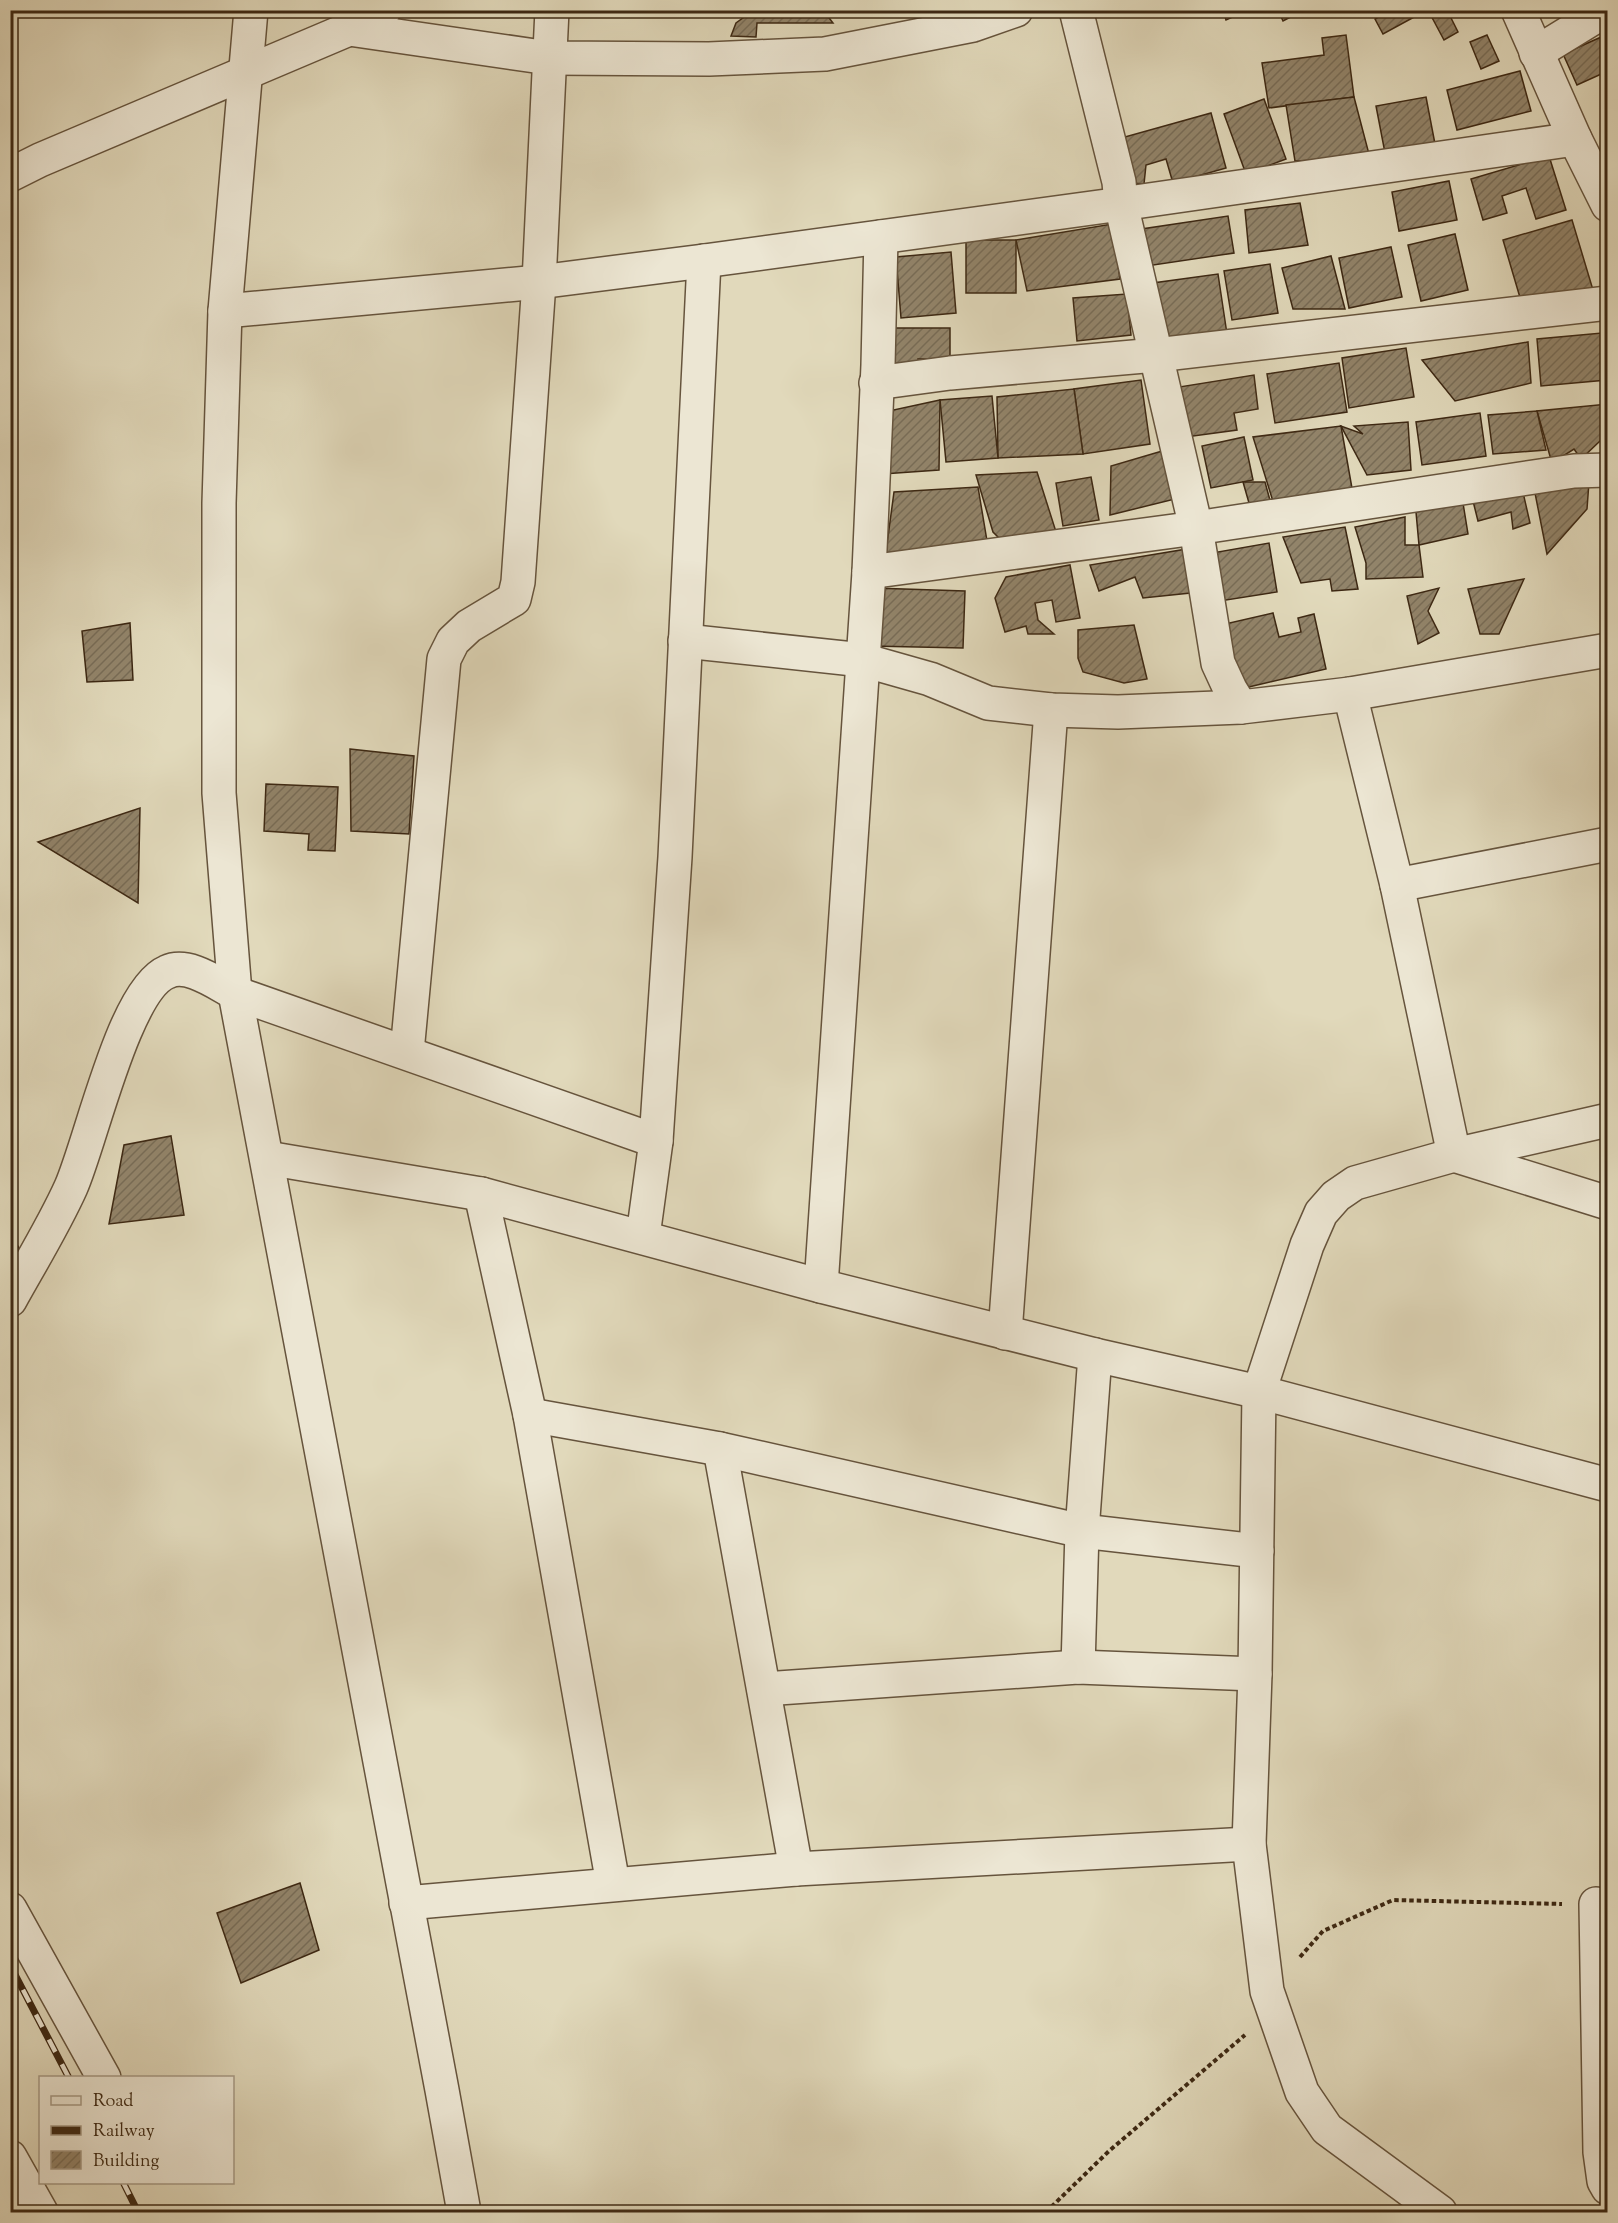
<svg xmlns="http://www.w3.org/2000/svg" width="1618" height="2223" viewBox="0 0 1618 2223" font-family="'Sorts Mill Goudy',serif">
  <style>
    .building { fill: url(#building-hatch); stroke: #3d2813; stroke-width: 1.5 }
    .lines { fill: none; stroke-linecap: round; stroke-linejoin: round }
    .minor-casing { stroke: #66543d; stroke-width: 36 }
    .path { stroke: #3d2813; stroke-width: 4; stroke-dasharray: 4.5 3; stroke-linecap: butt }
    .minor { stroke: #ece6d3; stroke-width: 33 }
    .rail-casing { stroke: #3d2813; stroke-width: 7 }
    .rail { stroke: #ece6d3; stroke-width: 4.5; stroke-dasharray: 14; stroke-linecap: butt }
  </style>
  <defs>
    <pattern id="building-hatch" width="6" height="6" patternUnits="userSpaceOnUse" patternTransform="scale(1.5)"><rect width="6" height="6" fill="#92846a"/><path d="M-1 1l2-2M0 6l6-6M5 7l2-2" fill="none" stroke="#786c56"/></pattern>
  </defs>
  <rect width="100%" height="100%" fill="#e1d9bb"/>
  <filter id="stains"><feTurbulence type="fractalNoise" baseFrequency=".00333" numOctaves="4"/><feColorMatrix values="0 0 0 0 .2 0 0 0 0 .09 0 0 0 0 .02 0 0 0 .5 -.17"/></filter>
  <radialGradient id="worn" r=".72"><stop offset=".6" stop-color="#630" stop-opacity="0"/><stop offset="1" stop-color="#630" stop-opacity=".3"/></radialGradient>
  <!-- building -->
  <g class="building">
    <polygon points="754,10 823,10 833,23 757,23 756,37 731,36 736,23"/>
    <polygon points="1223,10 1248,10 1226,20"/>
    <polygon points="1278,10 1304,10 1283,21"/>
    <polygon points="1390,10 1427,10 1383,34 1375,19"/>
    <polygon points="1428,10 1447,10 1458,32 1444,40"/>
    <polygon points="1608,34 1608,71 1577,85 1563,54"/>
    <polygon points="1346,35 1354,97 1269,108 1262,63 1324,55 1322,38"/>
    <polygon points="1487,35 1499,61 1481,69 1470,42"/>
    <polygon points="1520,71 1531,111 1457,130 1447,90"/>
    <polygon points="1354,97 1370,158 1295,161 1286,105"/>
    <polygon points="1426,97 1435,144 1385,153 1376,106"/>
    <polygon points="1264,99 1286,159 1246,174 1224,114"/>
    <polygon points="1211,113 1226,168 1173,183 1166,159 1146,165 1144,184 1119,182 1114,140"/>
    <polygon points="1549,156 1566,210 1536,219 1526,188 1502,196 1507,213 1483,220 1471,179"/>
    <polygon points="1449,181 1457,220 1399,231 1392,192"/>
    <polygon points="1300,203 1308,245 1249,253 1245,210"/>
    <polygon points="1228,216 1234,253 1140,267 1135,230"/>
    <polygon points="1572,220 1593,290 1524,311 1503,240"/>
    <polygon points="1112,224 1120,279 1027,291 1016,240"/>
    <polygon points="1455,234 1468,290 1421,301 1408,245"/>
    <rect x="966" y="240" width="50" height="53"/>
    <polygon points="1391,247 1402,297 1349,308 1339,258"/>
    <polygon points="951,252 956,313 901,318 896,257"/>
    <polygon points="1331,256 1345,309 1293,309 1282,268"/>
    <polygon points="1270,264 1278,313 1232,320 1224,271"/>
    <polygon points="1218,274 1227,334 1162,343 1153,283"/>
    <polygon points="1127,294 1131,335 1077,341 1073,298"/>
    <polygon points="889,328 950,328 950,359 918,359 918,368 890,381"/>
    <polygon points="1602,333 1607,380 1541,386 1537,339"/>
    <polygon points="1528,342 1531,383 1455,401 1422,360"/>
    <polygon points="1406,348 1414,397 1349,408 1342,358"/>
    <polygon points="1339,363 1347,412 1275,423 1267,374"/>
    <polygon points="1254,375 1258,409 1234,413 1237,430 1186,437 1179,387"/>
    <polygon points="1141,380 1150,444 1083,454 1074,389"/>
    <polygon points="1074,389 1083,454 998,458 997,397"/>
    <polygon points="992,396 998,458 946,462 940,400"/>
    <polygon points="940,400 939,470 883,474 884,412"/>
    <polygon points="1608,404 1608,442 1600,441 1581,459 1574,449 1552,463 1537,411"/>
    <polygon points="1537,411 1546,450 1493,454 1488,415"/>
    <polygon points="1480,413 1486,456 1422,465 1416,422"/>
    <polygon points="1408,422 1411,470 1367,475 1341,426 1363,434 1354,426"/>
    <polygon points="1341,426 1353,494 1275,508 1253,437"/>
    <polygon points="1244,437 1253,480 1211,488 1202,446"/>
    <polygon points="1169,449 1179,498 1110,515 1111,466"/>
    <polygon points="1037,472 1057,535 999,538 993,532 976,475"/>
    <polygon points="1091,477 1099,520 1063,526 1056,483"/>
    <polygon points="1243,482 1265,482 1271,504 1251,510"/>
    <polygon points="1589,482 1587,509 1547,554 1535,493"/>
    <polygon points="978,487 987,541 885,559 894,492"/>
    <polygon points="1522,488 1530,523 1513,529 1511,512 1478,521 1473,501"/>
    <polygon points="1463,503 1468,534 1419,545 1416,512"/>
    <polygon points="1405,517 1405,545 1419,545 1423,577 1366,579 1366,563 1355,527"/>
    <polygon points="1345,527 1358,589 1332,591 1330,579 1301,583 1283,537"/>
    <polygon points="1269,543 1277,592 1220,601 1212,553"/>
    <polygon points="1199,547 1200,592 1143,598 1135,577 1099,591 1090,565"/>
    <polygon points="1070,565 1080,618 1056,622 1052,600 1035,603 1038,620 1054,634 1028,634 1026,626 1005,632 995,598 1006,577"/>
    <polygon points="1524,579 1499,634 1480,634 1468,589"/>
    <polygon points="873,588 965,591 963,648 871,646"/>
    <polygon points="1439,588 1428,611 1439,633 1418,644 1407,596"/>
    <polygon points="1273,613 1279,637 1301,632 1298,618 1314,614 1326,669 1240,689 1225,624"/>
    <polygon points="130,623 133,680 87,682 82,631"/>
    <polygon points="1134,625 1147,679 1124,683 1083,672 1078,658 1078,630"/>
    <polygon points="350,749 414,756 409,834 351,831"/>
    <polygon points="266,784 338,787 335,851 308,850 309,834 264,831"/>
    <polygon points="140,808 138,903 38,842"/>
    <polygon points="171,1136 184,1215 109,1224 124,1145"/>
    <polygon points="10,1233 22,1253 10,1271"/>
    <polygon points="300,1883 319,1950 241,1983 217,1913"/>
  </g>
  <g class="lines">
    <!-- minor casing -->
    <g class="minor-casing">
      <g id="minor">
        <polyline points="251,10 225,311 219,503 219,793 235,993 442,2090 464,2212"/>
        <polyline points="1076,10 1119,182 1121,204 1196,528 1218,663 1230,689 1241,707"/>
        <polyline points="1518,10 1575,139 1608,205"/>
        <polyline points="349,29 549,58 709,59 825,54 973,25 1016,10"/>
        <polyline points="1536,53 1606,10"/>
        <polyline points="10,175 40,160 349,29 384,10"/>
        <polyline points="225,311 539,282 704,261 1121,204 1575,139"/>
        <polyline points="876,383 950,373 1156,355 1608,303"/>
        <polyline points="869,572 1196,528 1574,471 1608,470"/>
        <polyline points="685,641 863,660 930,679 988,703 1051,710 1118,712 1241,707 1350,694 1608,650"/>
        <polyline points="1350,694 1397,885 1454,1155 1608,1203"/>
        <polyline points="1397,885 1608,844"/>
        <polyline points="407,1052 444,659 453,641 469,626 514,599 518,582 539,282 552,10"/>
        <polyline points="267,1158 481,1194 821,1286 1095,1355 1259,1392 1608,1485"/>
        <polyline points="481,1194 530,1415 613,1884"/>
        <polyline points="643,1236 656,1141 675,857 704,261"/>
        <polyline points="821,1286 869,572 878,365 881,237"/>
        <path d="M10,1300C31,1262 54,1225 71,1187C91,1142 124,990 167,972C188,962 216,983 235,993L656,1141"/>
        <polyline points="1005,1333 1051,710"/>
        <polyline points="530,1415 720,1449 1082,1531 1257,1551"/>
        <polyline points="720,1449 796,1869"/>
        <polyline points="1078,1667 1082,1531 1095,1355"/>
        <polyline points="764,1689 1078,1667 1255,1674"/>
        <polyline points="406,1903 796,1869 1249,1844"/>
        <polyline points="1596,1904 1600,2152 1604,2181 1608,2188"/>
        <polyline points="10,1909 104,2078"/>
        <polyline points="10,2157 41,2212"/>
        <polyline points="1440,2212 1327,2129 1302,2092 1267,1991 1249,1844 1255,1674 1259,1392 1307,1245 1321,1213 1336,1196 1355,1183 1454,1155 1608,1120"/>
      </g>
    </g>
    <!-- path -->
    <g class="path">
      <polyline points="1300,1957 1323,1931 1393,1900 1562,1904"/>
      <polyline points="1046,2212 1109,2151 1245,2035"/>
    </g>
    <!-- minor -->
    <use href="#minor" class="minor"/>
    <!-- rail casing -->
    <g class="rail-casing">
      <g id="rail">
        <polyline points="10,1965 69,2078"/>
        <polyline points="123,2182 138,2212"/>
      </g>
    </g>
    <!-- rail -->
    <use href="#rail" class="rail"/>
  </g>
  <!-- margin -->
  <rect width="1618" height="2223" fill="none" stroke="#e1d9bb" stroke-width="36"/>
  <rect x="12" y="12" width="1594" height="2199" fill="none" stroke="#3d2813" stroke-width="3"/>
  <rect x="18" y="18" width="1582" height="2187" fill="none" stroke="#3d2813" stroke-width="1.5"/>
  <!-- legend -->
  <rect x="39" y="2076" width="195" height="108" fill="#ece6d3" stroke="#a69a86" stroke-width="1.5"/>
  <rect x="51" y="2096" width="30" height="9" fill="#ece6d3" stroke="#a69a86" stroke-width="1.5"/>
  <text x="93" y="2106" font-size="18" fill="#3d2813">Road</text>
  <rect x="51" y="2126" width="30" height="9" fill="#3d2813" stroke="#a69a86" stroke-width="1.5"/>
  <text x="93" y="2136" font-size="18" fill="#3d2813">Railway</text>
  <rect x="51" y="2151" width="30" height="18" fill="url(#building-hatch)" stroke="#a69a86" stroke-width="1.5"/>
  <text x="93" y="2166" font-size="18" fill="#3d2813">Building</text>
  <rect width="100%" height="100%" filter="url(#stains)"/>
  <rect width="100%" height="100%" fill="url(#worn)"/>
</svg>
